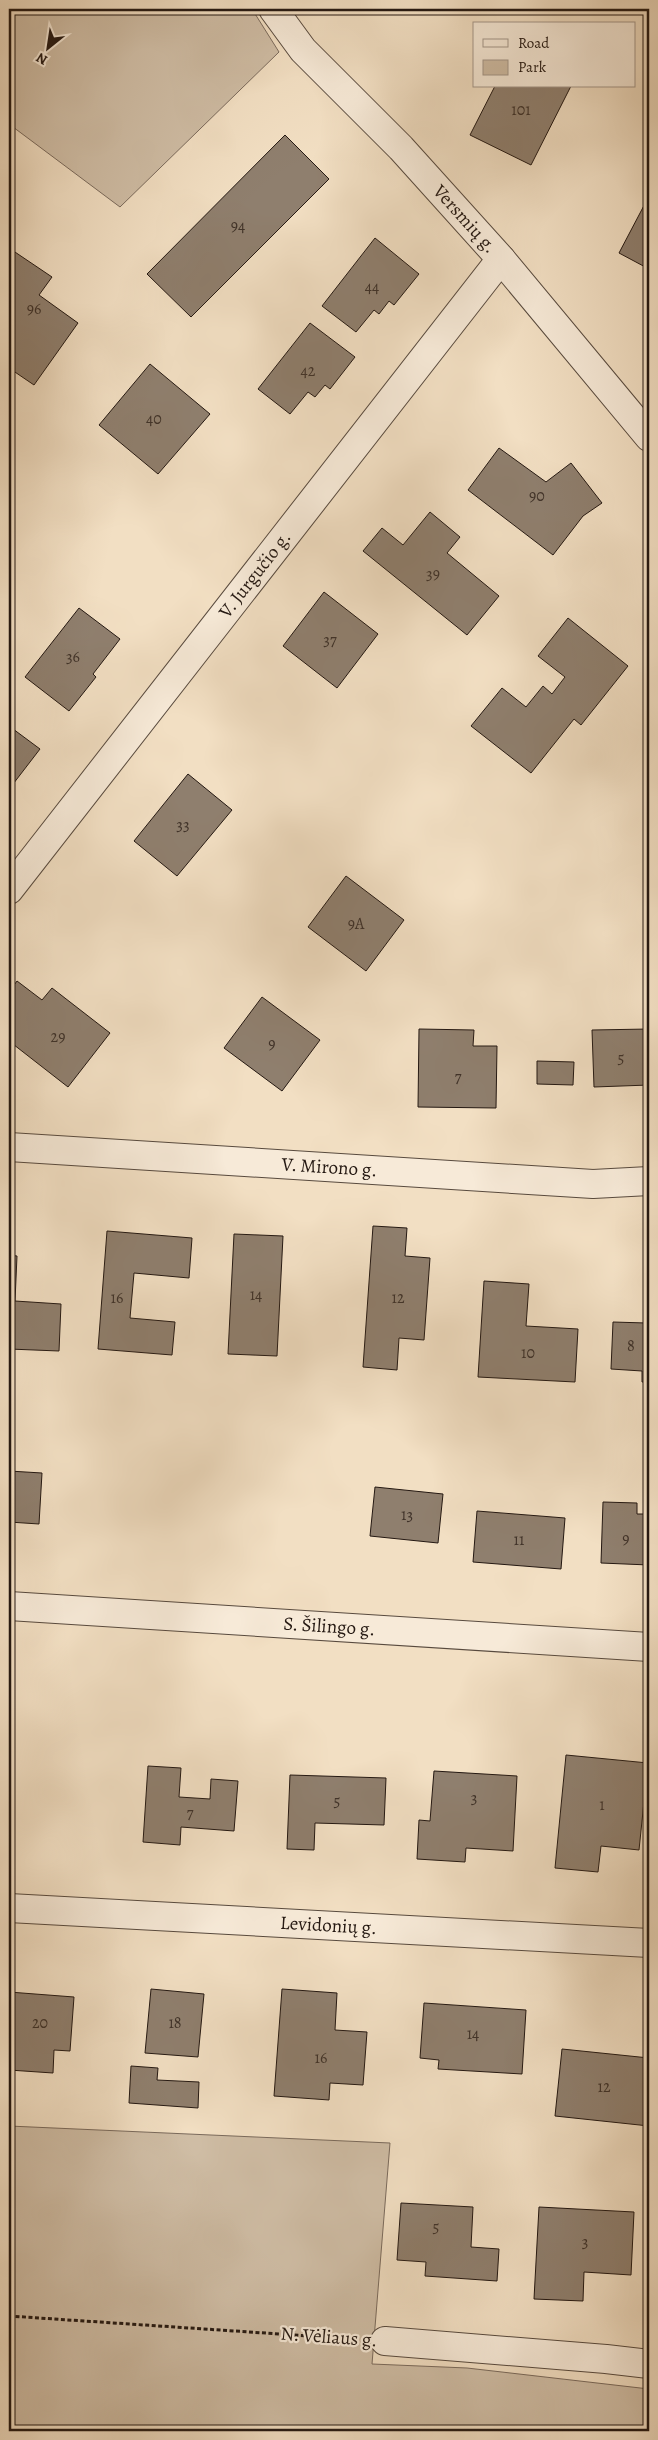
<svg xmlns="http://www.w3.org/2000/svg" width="658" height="2440" viewBox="0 0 658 2440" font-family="Alegreya,serif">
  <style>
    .green { fill: #cfbda5; stroke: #7a6a5c }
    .building { fill: #8f7f6e; stroke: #241812 }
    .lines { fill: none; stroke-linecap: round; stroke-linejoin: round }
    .minor-casing { stroke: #584a3e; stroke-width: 30 }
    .path { stroke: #241812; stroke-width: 3; stroke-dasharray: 4 2.5; stroke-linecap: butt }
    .minor { stroke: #f7ead8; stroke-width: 28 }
    .labels { text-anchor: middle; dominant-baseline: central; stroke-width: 4.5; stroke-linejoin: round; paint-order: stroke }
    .number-label { font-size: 16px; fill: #3f3229 }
    .street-label { font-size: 19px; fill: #241812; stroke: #f7ead8 }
  </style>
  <rect width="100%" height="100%" fill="#f2dfc3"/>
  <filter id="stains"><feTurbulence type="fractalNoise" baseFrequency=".004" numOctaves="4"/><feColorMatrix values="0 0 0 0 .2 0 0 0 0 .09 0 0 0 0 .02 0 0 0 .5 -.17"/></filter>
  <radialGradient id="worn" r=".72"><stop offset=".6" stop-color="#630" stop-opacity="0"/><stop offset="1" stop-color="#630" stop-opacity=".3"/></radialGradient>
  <!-- green -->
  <g class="green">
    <polygon points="9,9 252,9 279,52 120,207 9,124"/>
    <polygon points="9,2126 390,2143 372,2364 467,2368 649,2389 649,2431 9,2431"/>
  </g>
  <!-- building -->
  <g class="building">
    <polygon points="495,86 571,86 531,165 470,135"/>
    <polygon points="285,135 329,179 191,317 147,274"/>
    <polygon points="649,196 649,269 619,253"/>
    <polygon points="375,238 419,274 394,305 389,301 379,314 374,310 356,332 322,306"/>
    <polygon points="9,248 52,277 39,295 78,323 34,385 9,368"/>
    <polygon points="310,323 355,357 330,389 325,385 315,397 308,392 290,414 258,389"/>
    <polygon points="150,364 210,414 158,474 99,425"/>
    <polygon points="499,448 546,482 571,463 602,503 583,516 553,555 468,490"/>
    <polygon points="430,512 460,537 447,553 499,596 467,635 363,551 382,528 403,545"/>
    <polygon points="324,592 378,634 337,688 283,646"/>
    <polygon points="79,608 120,639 93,674 96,677 69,711 25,677"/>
    <polygon points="568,618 628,666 581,725 574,719 531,773 471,726 502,688 526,707 543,686 552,694 565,677 538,656"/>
    <polygon points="9,726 40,749 10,788 9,787"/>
    <polygon points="188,774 232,810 177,876 134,841"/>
    <polygon points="346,876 404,920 366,971 308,927"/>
    <polygon points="17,981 42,1000 52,988 110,1033 68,1087 9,1041 9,992"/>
    <polygon points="262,997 320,1040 282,1091 224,1048"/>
    <polygon points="419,1029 474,1030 473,1046 497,1046 496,1108 418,1107"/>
    <polygon points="649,1029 649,1085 594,1087 592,1030"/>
    <polygon points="537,1061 574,1062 573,1085 537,1084"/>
    <polygon points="373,1226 407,1228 405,1256 430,1258 424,1340 399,1338 397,1370 363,1367"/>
    <polygon points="107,1231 192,1238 189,1278 134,1273 130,1318 175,1322 172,1355 98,1349"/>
    <polygon points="234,1234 283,1236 277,1356 228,1354"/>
    <polygon points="9,1255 17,1256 15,1301 61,1304 59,1351 9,1349"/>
    <polygon points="484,1281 529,1284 526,1326 578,1329 575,1382 478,1377"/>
    <polygon points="647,1307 649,1307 649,1382 642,1382 642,1371 611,1369 613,1322 646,1323"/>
    <polygon points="9,1471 42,1473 39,1524 9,1522"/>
    <polygon points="375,1487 443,1494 438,1543 370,1536"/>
    <polygon points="603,1502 637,1503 637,1514 649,1514 649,1565 601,1563"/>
    <polygon points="477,1511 565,1518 561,1569 473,1562"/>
    <polygon points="566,1755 648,1763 639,1850 601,1846 598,1872 555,1868"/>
    <polygon points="148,1766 181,1768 179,1797 210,1799 211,1779 238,1781 234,1831 181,1827 180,1845 143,1842"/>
    <polygon points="434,1771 517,1776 513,1851 466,1848 465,1862 417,1859 419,1820 430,1821"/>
    <polygon points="290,1775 386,1778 384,1825 315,1823 314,1850 287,1849"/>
    <polygon points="151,1989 204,1994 198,2057 145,2053"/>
    <polygon points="282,1989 337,1993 335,2030 367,2032 363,2085 330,2083 329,2100 274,2096"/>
    <polygon points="9,1992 74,1997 70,2051 54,2050 53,2073 9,2070"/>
    <polygon points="424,2003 526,2010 522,2074 438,2069 439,2060 420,2058"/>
    <polygon points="562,2049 649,2058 649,2126 555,2116"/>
    <polygon points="131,2066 158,2068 157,2080 199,2082 198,2108 129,2103"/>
    <polygon points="401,2203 473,2207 471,2247 499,2249 497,2281 425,2276 426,2262 397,2260"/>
    <polygon points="539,2207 634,2212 631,2275 584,2272 583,2301 534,2299"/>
  </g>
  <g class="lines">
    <!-- minor casing -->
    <g class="minor-casing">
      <g id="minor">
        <path id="s1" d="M273,9L303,50L401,148L501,259L649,437"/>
        <path id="s2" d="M9,890L501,259"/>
        <path id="s3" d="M9,1147L593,1184L649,1181"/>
        <path id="s4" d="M9,1606L649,1647"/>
        <path id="s5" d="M9,1908L649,1943"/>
        <polyline points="385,2341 606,2359 649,2364"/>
      </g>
    </g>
    <!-- path -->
    <polyline class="path" points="9,2316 355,2339"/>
    <!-- minor -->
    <use href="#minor" class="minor"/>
  </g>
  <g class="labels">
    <!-- number labels -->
    <g class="number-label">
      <text x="521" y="110">101</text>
      <text x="238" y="226">94</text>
      <text x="372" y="287">44</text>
      <text x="34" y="309">96</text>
      <text x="308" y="371">42</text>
      <text x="154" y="419">40</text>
      <text x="537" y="496">90</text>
      <text x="433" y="574">39</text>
      <text x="330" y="640">37</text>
      <text x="73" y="657">36</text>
      <text x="183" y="825">33</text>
      <text x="356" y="924">9A</text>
      <text x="58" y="1037">29</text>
      <text x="272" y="1044">9</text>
      <text x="621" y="1058">5</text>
      <text x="458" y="1077">7</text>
      <text x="256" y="1295">14</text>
      <text x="117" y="1298">16</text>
      <text x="398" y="1298">12</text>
      <text x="631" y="1346">8</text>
      <text x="528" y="1353">10</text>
      <text x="407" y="1515">13</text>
      <text x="626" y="1539">9</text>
      <text x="519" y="1540">11</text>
      <text x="474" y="1798">3</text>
      <text x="337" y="1801">5</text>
      <text x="602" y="1805">1</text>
      <text x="190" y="1813">7</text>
      <text x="40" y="2023">20</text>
      <text x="175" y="2023">18</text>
      <text x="473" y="2034">14</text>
      <text x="321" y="2058">16</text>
      <text x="604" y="2087">12</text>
      <text x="436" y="2227">5</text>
      <text x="585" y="2242">3</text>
    </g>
    <!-- street labels -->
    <g class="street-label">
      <text stroke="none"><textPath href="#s1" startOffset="285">Versmių g.</textPath></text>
      <text stroke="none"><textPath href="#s2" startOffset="400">V. Jurgučio g.</textPath></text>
      <text stroke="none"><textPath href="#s3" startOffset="321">V. Mirono g.</textPath></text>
      <text stroke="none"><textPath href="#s4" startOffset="321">S. Šilingo g.</textPath></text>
      <text stroke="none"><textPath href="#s5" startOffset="320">Levidonių g.</textPath></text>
      <text transform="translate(329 2337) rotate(4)">N. Vėliaus g.</text>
    </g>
  </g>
  <!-- margin -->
  <rect width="658" height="2440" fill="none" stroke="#f2dfc3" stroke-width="30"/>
  <rect x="10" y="10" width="638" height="2420" fill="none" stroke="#241812" stroke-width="2.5"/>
  <rect x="15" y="15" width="628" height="2410" fill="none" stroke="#241812"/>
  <!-- legend -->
  <rect x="473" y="22" width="162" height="65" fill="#f7ead8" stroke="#a39689"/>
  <rect x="483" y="39" width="25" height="8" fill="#f7ead8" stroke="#a39689"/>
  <text x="518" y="48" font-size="15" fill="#241812">Road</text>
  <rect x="483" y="60" width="25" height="15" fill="#cfbda5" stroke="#a39689"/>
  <text x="518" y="72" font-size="15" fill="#241812">Park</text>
  <!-- north arrow -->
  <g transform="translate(48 48) rotate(210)" stroke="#f7ead8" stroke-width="4" paint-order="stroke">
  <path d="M0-4L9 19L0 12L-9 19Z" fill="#241812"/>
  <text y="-8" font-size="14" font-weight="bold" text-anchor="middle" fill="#241812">N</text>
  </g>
  <rect width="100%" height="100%" filter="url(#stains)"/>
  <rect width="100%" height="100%" fill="url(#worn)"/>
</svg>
